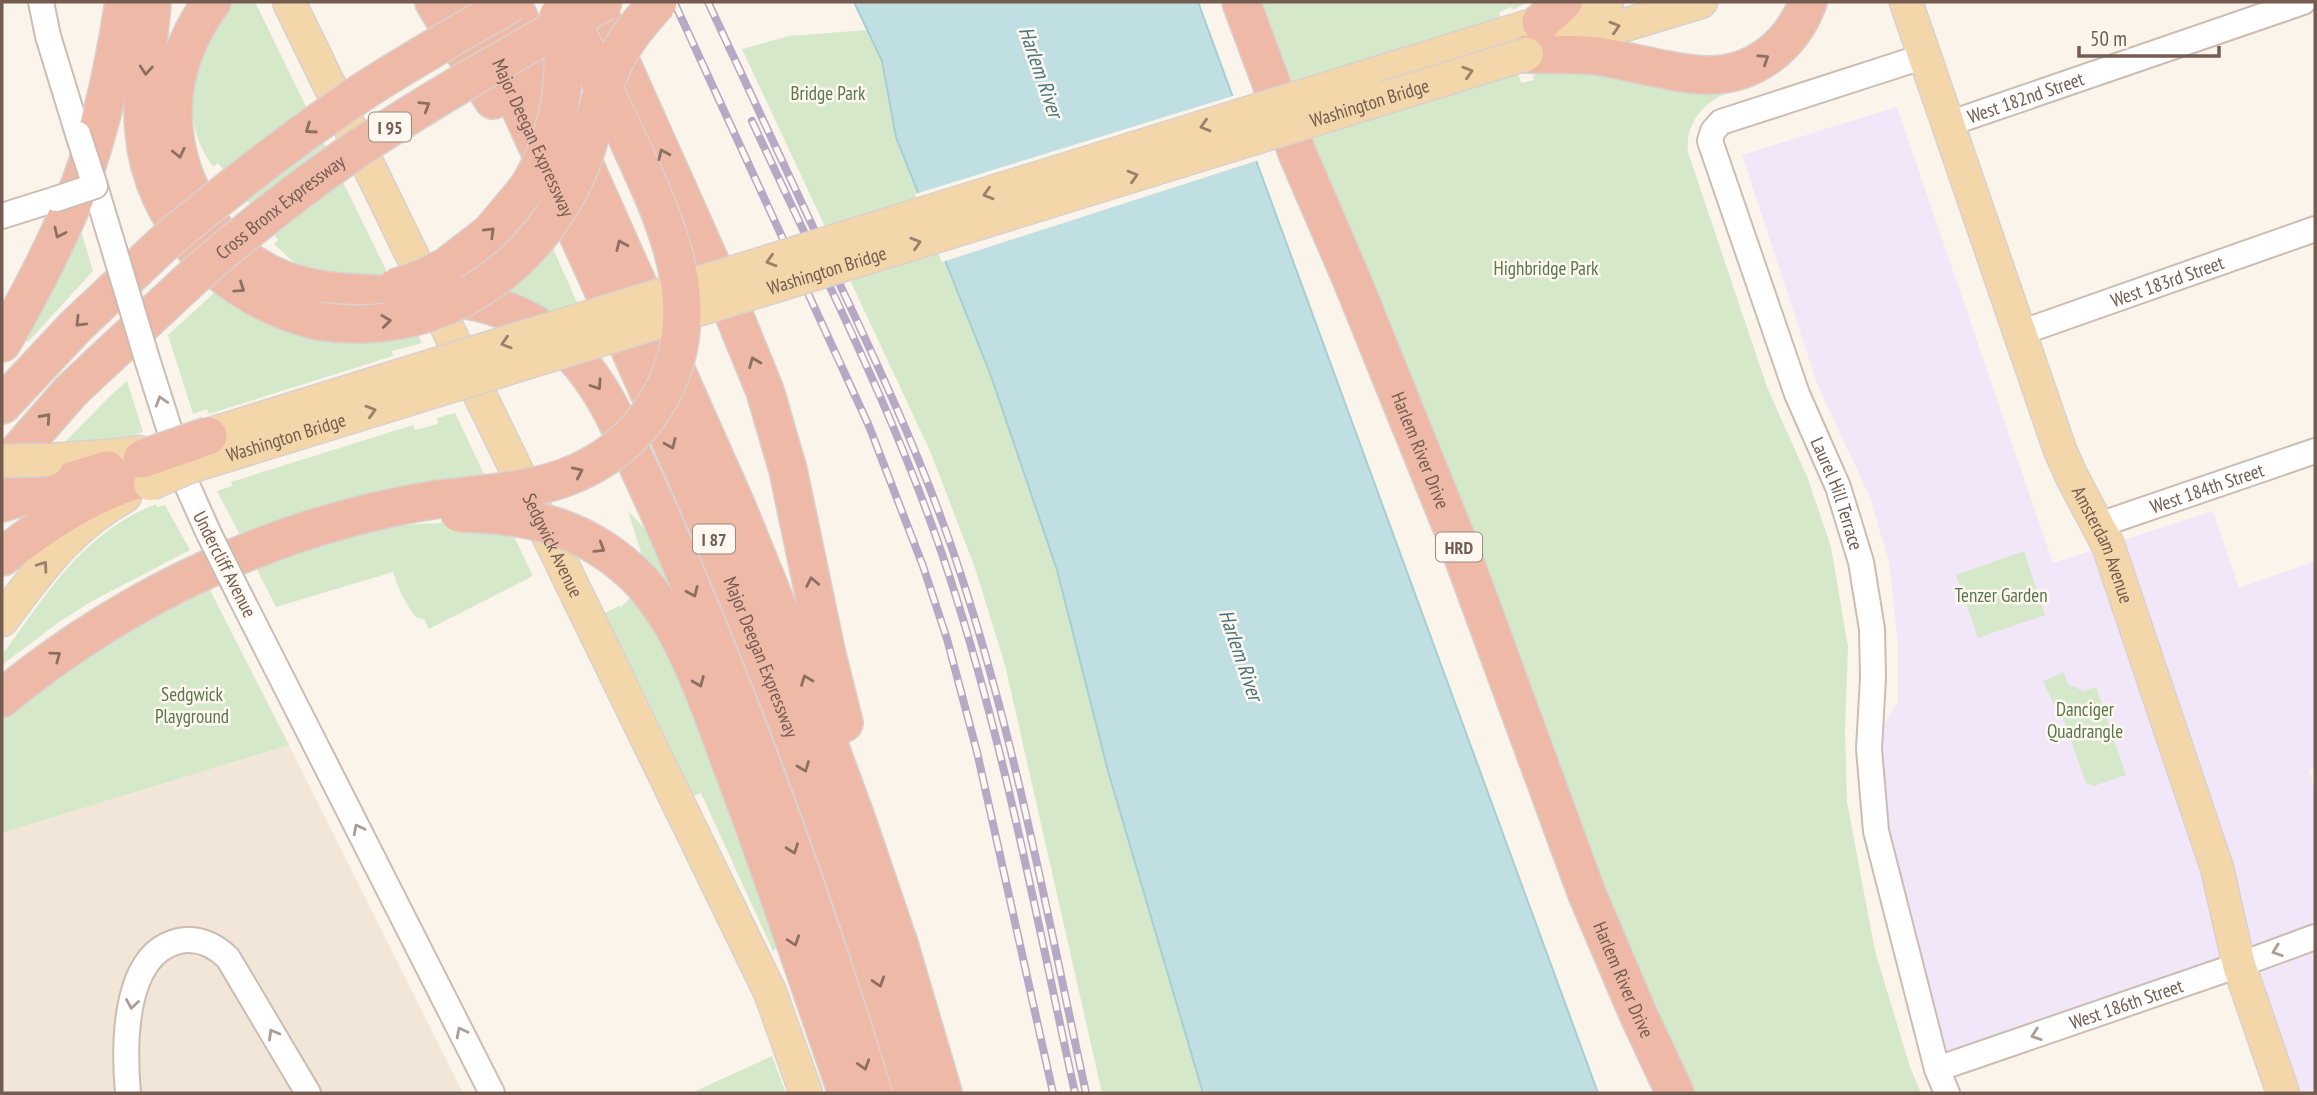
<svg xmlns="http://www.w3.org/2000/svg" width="2317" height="1095" viewBox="0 0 2317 1095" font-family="'PT Sans Narrow',sans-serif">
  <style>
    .residential { fill: #f2e6d9 }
    .education { fill: #f1e7f8 }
    .green { fill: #d6e8ca }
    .water { fill: #c0dfe3; stroke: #a7ced4; stroke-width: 2 }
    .pier { fill: #fbf4ea }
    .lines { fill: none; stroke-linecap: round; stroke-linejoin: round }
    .minor-casing { stroke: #ccbcb1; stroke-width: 28 }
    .major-casing { stroke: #d8d1ce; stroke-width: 35 }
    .highway-casing { stroke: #d8d1ce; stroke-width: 40 }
    .minor { stroke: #fff; stroke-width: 24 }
    .major { stroke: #f3d6aa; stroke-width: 32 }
    .highway { stroke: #efb9a7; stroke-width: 37 }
    .rail-casing { stroke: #b7a9c5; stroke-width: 8 }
    .rail { stroke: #fef8f1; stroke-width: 5; stroke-dasharray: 16; stroke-linecap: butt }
    .minor-bridge-casing { stroke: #ccbcb1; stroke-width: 28; stroke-linecap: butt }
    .major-bridge-casing { stroke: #d8d1ce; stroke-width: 35; stroke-linecap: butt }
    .highway-bridge-casing { stroke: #d8d1ce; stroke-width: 40; stroke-linecap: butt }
    .minor-bridge { stroke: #fff; stroke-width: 24 }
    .major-bridge { stroke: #f3d6aa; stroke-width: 32 }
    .highway-bridge { stroke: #efb9a7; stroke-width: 37 }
    .oneway { stroke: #9a816b }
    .oneway2 { stroke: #8d6f61 }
    .oneway3 { stroke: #ac9d96 }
    .labels { text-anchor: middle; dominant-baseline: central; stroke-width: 5; stroke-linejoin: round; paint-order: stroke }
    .shield { fill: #fef8f1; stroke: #9d8b80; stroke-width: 2 }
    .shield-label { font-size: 18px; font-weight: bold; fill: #745c50 }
    .park-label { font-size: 19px; fill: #577849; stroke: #fef8f1 }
    .street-label { font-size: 19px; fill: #745c50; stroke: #fef8f1 }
    .water-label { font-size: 21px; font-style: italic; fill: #47767e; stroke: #fef8f1 }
  </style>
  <rect width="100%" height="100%" fill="#fbf4ea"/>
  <!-- residential -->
  <polygon class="residential" points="289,745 463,1093 2,1093 2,833"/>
  <!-- education -->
  <polygon class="education" points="1897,107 2053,563 2213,511 2239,588 2315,561 2315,767 2309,770 2315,791 2315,1093 2283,1093 2239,966 1937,1069 1869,749 1898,702 1898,644 1889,562 1870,497 1818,386 1742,155"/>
  <!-- green -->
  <g class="green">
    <path d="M232,2H255L389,276L351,278L298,266L274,244L278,240L218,163L213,167C183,124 188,84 210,39C216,25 222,13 232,2Z"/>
    <path d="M1260,2H1527L1513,10L1512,7L1499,12L1521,83L1534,80L1533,75L1537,74L1604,66L1706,93L1730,92C1704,101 1685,123 1688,152L1767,387L1808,479L1831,547L1848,647L1845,731L1847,802L1875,951L1910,1067L1921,1093H1689L1612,923Z"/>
    <polygon points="867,30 882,61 896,137 991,376 1057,570 1108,771 1203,1093 1102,1093 1005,665 975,568 930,451 742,49 789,36"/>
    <polygon points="534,206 621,401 462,277 494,252"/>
    <polygon points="77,230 82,234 93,271 28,342 21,337"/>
    <polygon points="215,292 403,305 422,343 392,351 393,356 209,414 207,409 193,414 168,335"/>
    <polygon points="127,381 143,432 126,438 64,443 109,397"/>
    <path d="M455,413L533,576L429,629L424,619L417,618C405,604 398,589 393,572L276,607L255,566C314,543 378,523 441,523V513L242,539L217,491L232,486L231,482L413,425L415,430L438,424L437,418Z"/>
    <path d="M156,504L157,507L165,505L190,550L94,600L59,622L2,665V655C48,593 81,534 156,504Z"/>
    <polygon points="628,511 650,534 681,598 673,603 645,565"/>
    <polygon points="2024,551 2045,615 1978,638 1956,575"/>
    <polygon points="207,584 289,745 2,833 2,719 104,641"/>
    <polygon points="631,597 664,640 723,789 779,945 773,951 701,793 694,796 605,613 619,606 621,607"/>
    <polygon points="2064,672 2068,684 2083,691 2096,687 2126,775 2094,786 2086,783 2061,713 2055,707 2043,681"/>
    <polygon points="772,1056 786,1093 691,1093"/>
  </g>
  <!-- water -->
  <polygon class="water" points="854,2 1198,2 1598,1093 1203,1093 1108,771 1057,570 991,376 896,137 882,61"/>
  <!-- pier -->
  <polygon class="pier" points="1236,95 1259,160 942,262 915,194"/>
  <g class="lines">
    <!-- minor casing -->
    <g class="minor-casing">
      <g id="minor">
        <polyline points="41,2 48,36 78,134"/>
        <path id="s1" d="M1925,56L1721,122L1713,131L1710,141L1797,394L1838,487L1861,562L1872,629L1873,678L1869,749L1876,831L1937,1069L1947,1093"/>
        <path id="s2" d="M1948,124L2303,2"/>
        <polyline points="95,186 114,249"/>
        <polyline points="2,216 56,199"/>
        <path id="s3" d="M2020,333L2315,229"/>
        <polyline points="147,359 187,485 209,534"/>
        <path id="s4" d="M2099,525L2315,451"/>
        <polyline points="240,596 492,1093"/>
        <path id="s5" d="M1937,1069L2239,965L2315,937"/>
        <path d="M128,1093C124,1048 122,954 179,941C198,937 215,945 228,958L308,1093"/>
      </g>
    </g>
    <!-- major casing -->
    <g class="major-casing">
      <g id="major">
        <path id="s6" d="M289,2L770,992L806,1093"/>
        <path id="s7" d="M1906,2L2060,450L2072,477L2108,545L2217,868L2239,965L2283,1093"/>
        <polyline points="1545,49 1701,2"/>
        <polyline points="1364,77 1607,2"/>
        <polyline points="47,460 108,456 139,452"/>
        <path d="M2,620C41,569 67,529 125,496"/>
      </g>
    </g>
    <!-- highway casing -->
    <g class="highway-casing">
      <g id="highway">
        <path d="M152,2C149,44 140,87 144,130C151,226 227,299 318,321"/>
        <path d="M212,2C189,32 173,72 173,111C173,176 209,243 268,273C310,294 353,293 398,295"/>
        <polyline points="434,2 493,100"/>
        <path id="s8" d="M472,2C552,180 636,357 712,536C790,718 857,904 913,1093"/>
        <polyline points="512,2 736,505 788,633 857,821 899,944 943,1093"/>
        <polyline points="594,2 734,315 765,391 788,470 826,651 844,723"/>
        <path id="s9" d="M1241,2L1298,155L1351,278L1455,535L1587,894L1639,1016L1675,1093"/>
        <polyline points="1541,22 1563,2"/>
        <path d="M1527,54C1550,55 1574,53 1596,56C1633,61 1670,74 1707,75C1754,76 1792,45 1808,2"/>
        <polyline points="446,267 490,233 527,189"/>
        <path d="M462,299C503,306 544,323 573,355C603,387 619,425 637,464C651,494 665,525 678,556C753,731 817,911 873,1093"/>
        <path d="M2,343C32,291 61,236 82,179C103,122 115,61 124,2"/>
        <polyline points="2,405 75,327 165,242"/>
        <polyline points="2,470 71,391 193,277"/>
        <polyline points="2,503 107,470"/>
        <path d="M2,557C45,523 93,491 147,477"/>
        <path d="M641,581C687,633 708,702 732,766C773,874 809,984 847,1093"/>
        <path d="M2,698C127,595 279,524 439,499"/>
      </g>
    </g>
    <!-- minor -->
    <use href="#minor" class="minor"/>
    <!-- major -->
    <use href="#major" class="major"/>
    <!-- highway -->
    <use href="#highway" class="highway"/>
    <!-- rail casing -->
    <g class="rail-casing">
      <g id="rail">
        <polyline points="674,2 869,426 923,566 947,639 977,752 1053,1093"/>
        <path d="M708,2C752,97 797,192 841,287C885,380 928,474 960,572C1016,742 1048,919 1086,1093"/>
        <path d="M752,121C821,271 899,420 950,578C1005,746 1037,921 1075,1093"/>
      </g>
    </g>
    <!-- rail -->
    <use href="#rail" class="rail"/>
    <!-- minor-bridge casing -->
    <g class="minor-bridge-casing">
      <g id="minor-bridge">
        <polyline points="56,199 95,186 78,134"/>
        <polyline points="114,249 147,359"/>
        <polyline points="209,534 240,596"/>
      </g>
    </g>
    <!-- major-bridge casing -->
    <g class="major-bridge-casing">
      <g id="major-bridge">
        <polyline points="185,442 1364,77"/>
        <polyline points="2,461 47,460"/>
        <path id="s10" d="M150,484L189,467L1527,54"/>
      </g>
    </g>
    <!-- highway-bridge casing -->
    <g class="highway-bridge-casing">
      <g id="highway-bridge">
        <path d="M527,189C559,137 571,76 558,16"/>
        <path d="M165,242C231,187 298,134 370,87C417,57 465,30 513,2"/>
        <path id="s11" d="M193,277C241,235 291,195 344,158C427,101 516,52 604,2"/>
        <polyline points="395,288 426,277 446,267"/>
        <path d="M318,321C434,339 534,274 579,169C593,136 597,100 612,67C623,42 640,22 658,2"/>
        <polyline points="142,459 208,436"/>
        <path d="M439,499C480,494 525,492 564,478C602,464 633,440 654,407C714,314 665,220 624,131C603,88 583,45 563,2"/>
        <path d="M459,513C532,514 589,528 641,581"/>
      </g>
    </g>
    <!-- minor-bridge -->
    <use href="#minor-bridge" class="minor-bridge"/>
    <!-- major-bridge -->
    <use href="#major-bridge" class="major-bridge"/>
    <!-- highway-bridge -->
    <use href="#highway-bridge" class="highway-bridge"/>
  </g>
  <!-- one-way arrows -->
  <defs><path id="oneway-chevron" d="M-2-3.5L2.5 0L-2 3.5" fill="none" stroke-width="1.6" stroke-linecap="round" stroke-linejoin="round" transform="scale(1.75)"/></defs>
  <g class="oneway">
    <use href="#oneway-chevron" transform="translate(1615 27) rotate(-17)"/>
    <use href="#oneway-chevron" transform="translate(1468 72) rotate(-17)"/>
    <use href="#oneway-chevron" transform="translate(1205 126) rotate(163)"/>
    <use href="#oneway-chevron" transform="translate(1133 176) rotate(-17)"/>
    <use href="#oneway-chevron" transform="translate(988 194) rotate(163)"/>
    <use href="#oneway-chevron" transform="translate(916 243) rotate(-17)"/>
    <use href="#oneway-chevron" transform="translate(771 261) rotate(163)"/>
    <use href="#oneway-chevron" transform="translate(506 343) rotate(163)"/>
    <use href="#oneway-chevron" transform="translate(371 411) rotate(-17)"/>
    <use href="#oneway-chevron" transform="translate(43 566) rotate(-54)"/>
  </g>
  <g class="oneway2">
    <use href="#oneway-chevron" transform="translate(1764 59) rotate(-33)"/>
    <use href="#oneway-chevron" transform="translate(146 70) rotate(95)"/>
    <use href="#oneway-chevron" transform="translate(425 106) rotate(-32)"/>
    <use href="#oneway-chevron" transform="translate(310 129) rotate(145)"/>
    <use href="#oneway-chevron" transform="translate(179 153) rotate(77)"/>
    <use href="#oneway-chevron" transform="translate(663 154) rotate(-114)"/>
    <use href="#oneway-chevron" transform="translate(490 232) rotate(-44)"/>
    <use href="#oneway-chevron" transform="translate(59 233) rotate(115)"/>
    <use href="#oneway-chevron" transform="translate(621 245) rotate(-114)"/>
    <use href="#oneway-chevron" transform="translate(240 288) rotate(34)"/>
    <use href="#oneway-chevron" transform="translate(386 321) rotate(-7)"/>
    <use href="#oneway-chevron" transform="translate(80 322) rotate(135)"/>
    <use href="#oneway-chevron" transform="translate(754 362) rotate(-112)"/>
    <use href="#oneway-chevron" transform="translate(597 385) rotate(56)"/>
    <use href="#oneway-chevron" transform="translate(46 418) rotate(-48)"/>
    <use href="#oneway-chevron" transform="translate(671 444) rotate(66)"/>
    <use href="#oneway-chevron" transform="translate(578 472) rotate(-24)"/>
    <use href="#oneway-chevron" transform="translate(600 548) rotate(32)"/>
    <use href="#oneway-chevron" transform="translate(812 582) rotate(-101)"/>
    <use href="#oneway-chevron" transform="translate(693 592) rotate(67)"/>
    <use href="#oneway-chevron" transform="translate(56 656) rotate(-36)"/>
    <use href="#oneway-chevron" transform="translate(806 680) rotate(-111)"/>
    <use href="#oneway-chevron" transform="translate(699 682) rotate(68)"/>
    <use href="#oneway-chevron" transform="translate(804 767) rotate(69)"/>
    <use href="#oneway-chevron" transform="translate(793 849) rotate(70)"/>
    <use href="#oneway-chevron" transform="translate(794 941) rotate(71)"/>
    <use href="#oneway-chevron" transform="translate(879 982) rotate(72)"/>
    <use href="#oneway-chevron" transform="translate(864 1065) rotate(73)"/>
  </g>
  <g class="oneway3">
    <use href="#oneway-chevron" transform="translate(161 401) rotate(-107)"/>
    <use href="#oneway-chevron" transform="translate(358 829) rotate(-117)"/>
    <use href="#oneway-chevron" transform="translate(2277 951) rotate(160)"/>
    <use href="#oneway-chevron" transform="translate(132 1004) rotate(99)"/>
    <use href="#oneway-chevron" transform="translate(461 1032) rotate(-117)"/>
    <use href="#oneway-chevron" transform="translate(273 1034) rotate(-120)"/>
    <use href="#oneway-chevron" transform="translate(2036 1035) rotate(161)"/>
  </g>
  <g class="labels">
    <!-- shield labels -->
    <g class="shield">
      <rect x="369" y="112.5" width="42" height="29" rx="5"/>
      <rect x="693" y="524.5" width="42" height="29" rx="5"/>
      <rect x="1436" y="532.5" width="46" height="29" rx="5"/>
    </g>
    <g class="shield-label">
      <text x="390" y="127">I 95</text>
      <text x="714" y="539">I 87</text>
      <text x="1459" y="547">HRD</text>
    </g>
    <!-- park labels -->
    <g class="park-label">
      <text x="828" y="93">Bridge Park</text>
      <text x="1546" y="268">Highbridge Park</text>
      <text x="2001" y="595">Tenzer Garden</text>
      <text x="192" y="694">Sedgwick<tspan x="192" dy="22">Playground</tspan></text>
      <text x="2085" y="709">Danciger<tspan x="2085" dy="22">Quadrangle</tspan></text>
    </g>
    <!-- street labels -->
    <g class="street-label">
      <text stroke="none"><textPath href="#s2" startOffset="82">West 182nd Street</textPath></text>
      <text stroke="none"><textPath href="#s10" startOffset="1278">Washington Bridge</textPath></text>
      <text stroke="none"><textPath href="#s8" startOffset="149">Major Deegan Expressway</textPath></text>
      <text stroke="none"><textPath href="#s11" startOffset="112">Cross Bronx Expressway</textPath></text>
      <text stroke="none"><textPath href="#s10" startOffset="710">Washington Bridge</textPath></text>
      <text stroke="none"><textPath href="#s3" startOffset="156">West 183rd Street</textPath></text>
      <text stroke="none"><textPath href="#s10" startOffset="144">Washington Bridge</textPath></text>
      <text stroke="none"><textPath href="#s9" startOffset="483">Harlem River Drive</textPath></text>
      <text stroke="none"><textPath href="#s4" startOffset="114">West 184th Street</textPath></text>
      <text stroke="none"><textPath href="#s1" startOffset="612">Laurel Hill Terrace</textPath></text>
      <text stroke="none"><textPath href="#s6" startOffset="604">Sedgwick Avenue</textPath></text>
      <text stroke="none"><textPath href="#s7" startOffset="578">Amsterdam Avenue</textPath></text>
      <text transform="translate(225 564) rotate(63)">Undercliff Avenue</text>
      <text stroke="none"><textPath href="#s8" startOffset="716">Major Deegan Expressway</textPath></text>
      <text stroke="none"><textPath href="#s9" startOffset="1050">Harlem River Drive</textPath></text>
      <text stroke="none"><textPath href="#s5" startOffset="200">West 186th Street</textPath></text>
    </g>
    <!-- water labels -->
    <g class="water-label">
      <text transform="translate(1041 72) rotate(71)">Harlem River</text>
      <text transform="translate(1241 655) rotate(71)">Harlem River</text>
    </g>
  </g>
  <!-- border -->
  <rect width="2317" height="1095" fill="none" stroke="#745c50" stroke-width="7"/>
  <!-- scale -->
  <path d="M2079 46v10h140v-10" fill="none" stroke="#745c50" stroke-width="3.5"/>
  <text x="2090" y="46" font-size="21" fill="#745c50" stroke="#fef8f1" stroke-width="5" paint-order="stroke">50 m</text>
</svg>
